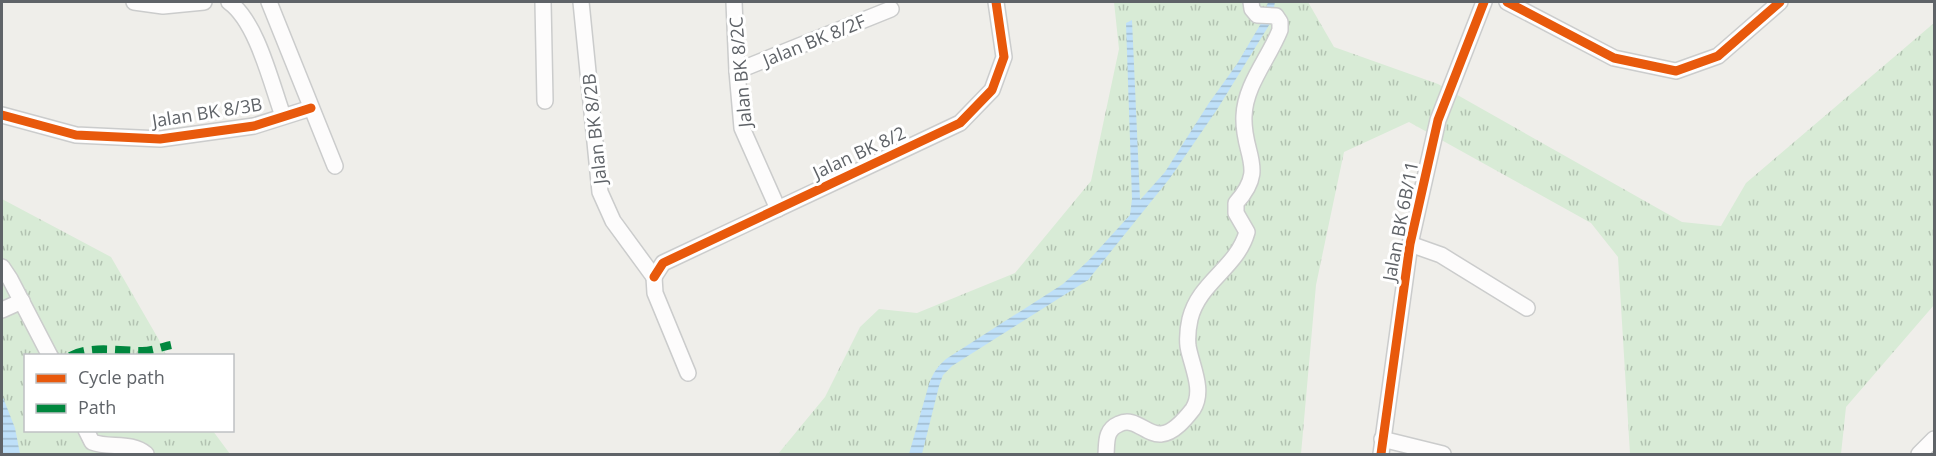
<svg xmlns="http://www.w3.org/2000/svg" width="1936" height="456" viewBox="0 0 1936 456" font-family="'Open Sans',sans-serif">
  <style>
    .grass { fill: url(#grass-tufts) }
    .water { fill: url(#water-rules) }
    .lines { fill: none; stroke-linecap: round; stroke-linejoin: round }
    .minor-casing { stroke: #cbcccc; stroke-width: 18 }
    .minor { stroke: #fdfcfc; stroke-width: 15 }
    .quiet { stroke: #00873e; stroke-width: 8; stroke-dasharray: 15 8; stroke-linecap: butt }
    .cycleway-casing { stroke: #fff; stroke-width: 13 }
    .cycleway { stroke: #e8590c; stroke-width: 9 }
    .labels { text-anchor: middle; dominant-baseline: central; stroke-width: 6; stroke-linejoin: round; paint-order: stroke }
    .street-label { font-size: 18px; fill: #5f6368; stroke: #fff }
  </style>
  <defs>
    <pattern id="grass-tufts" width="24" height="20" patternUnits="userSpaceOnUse" patternTransform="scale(1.5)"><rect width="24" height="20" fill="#d8ebd6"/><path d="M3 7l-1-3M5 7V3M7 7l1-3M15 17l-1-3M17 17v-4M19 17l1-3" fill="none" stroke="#b2c2b1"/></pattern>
    <pattern id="water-rules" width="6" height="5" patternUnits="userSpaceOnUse" patternTransform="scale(1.5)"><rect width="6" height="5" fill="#bfe0f9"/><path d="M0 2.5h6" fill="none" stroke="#9eb9cd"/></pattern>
  </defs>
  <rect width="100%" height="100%" fill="#efeeea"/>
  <!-- grass -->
  <g class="grass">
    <polygon points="1114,2 1308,2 1334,47 1438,84 1682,222 1721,226 1746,183 1934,23 1934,305 1846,407 1841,454 1630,454 1618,257 1591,223 1409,122 1344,152 1316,285 1301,454 778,454 825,397 860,327 879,309 917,313 1015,273 1091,181 1119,49"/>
    <polygon points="2,199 111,257 159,340 166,355 26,356 26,430 213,431 230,454 2,454"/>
  </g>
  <!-- water -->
  <g class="water">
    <path d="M1268,2H1275L1271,22L1218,108L1170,178L1088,280L952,366L943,375L939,386L922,454H909L929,384C933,373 938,366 946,359L1063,284L1088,261L1130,215L1132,199L1126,23L1132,20L1140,200L1165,172L1209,103L1237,64L1263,20Z"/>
    <polygon points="2,395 15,428 20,454 2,454"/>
  </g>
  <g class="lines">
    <!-- minor casing -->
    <g class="minor-casing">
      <g id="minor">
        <polyline points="134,2 163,6 204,2"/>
        <path d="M229,2C257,22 271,83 283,116"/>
        <polyline points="269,2 335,166"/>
        <polyline points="543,2 545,101"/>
        <polyline points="581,2 600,192 613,221 654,277"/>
        <polyline points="734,2 737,71 742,128 778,209"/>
        <polyline points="1507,2 1614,58 1676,71 1718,56 1780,2"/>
        <polyline points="737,71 891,9"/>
        <polyline points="2,115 76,135 160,139 254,126 311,108"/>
        <polyline points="1410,244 1441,255 1527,308"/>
        <polyline points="2,267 10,279 50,356"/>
        <polyline points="654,277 663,263 960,123 992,90 1004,57 996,2"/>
        <polyline points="654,277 655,293 688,373"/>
        <polyline points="2,310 22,301"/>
        <path d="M86,430L92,442C109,449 131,441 146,454"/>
        <polyline points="1382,439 1443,454"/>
        <path d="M1106,454C1107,442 1105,430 1119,424C1135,416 1146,435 1161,434C1174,433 1186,418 1193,409C1205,390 1191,365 1188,346C1187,337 1188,328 1190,319C1199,282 1237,268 1247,232L1236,213V203C1268,168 1242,155 1244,116C1245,85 1269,58 1280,30V22L1276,16L1257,15L1252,9L1251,2"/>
        <polyline points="1381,454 1410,244 1438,120 1484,2"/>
        <polyline points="1919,454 1934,439"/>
      </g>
    </g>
    <!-- minor -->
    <use href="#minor" class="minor"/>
    <!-- quiet -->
    <path class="quiet" d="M70,356C90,345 120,351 142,351C152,351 162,347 171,345"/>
    <!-- cycleway casing -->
    <g class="cycleway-casing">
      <g id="cycleway">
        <polyline points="1507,2 1614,58 1676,71 1718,56 1780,2"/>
        <polyline points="2,115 76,135 160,139 254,126 311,108"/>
        <polyline points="654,277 663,263 960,123 992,90 1004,57 996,2"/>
        <polyline points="1381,454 1410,244 1438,120 1484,2"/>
      </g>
    </g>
    <!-- cycleway -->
    <use href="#cycleway" class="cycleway"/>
  </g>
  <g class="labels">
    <!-- street labels -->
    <g class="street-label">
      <text transform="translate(814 40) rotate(-22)">Jalan BK 8/2F</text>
      <text transform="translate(740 72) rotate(-95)">Jalan BK 8/2C</text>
      <text transform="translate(207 112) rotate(-9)">Jalan BK 8/3B</text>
      <text transform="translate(594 129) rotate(-96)">Jalan BK 8/2B</text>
      <text transform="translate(859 152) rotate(-25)">Jalan BK 8/2</text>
      <text transform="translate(1400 221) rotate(-79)">Jalan BK 6B/11</text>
    </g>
  </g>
  <!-- border -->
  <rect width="1936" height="456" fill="none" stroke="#5f6368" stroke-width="6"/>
  <!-- legend -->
  <rect x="24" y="354" width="210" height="78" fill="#ffffff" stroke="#bfc1c3" stroke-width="1.5"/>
  <rect x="36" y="374" width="30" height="9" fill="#e8590c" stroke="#bfc1c3" stroke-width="1.5"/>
  <text x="78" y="384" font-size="18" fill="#5f6368">Cycle path</text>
  <rect x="36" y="404" width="30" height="9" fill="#00873e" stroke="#bfc1c3" stroke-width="1.5"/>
  <text x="78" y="414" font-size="18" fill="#5f6368">Path</text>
</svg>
